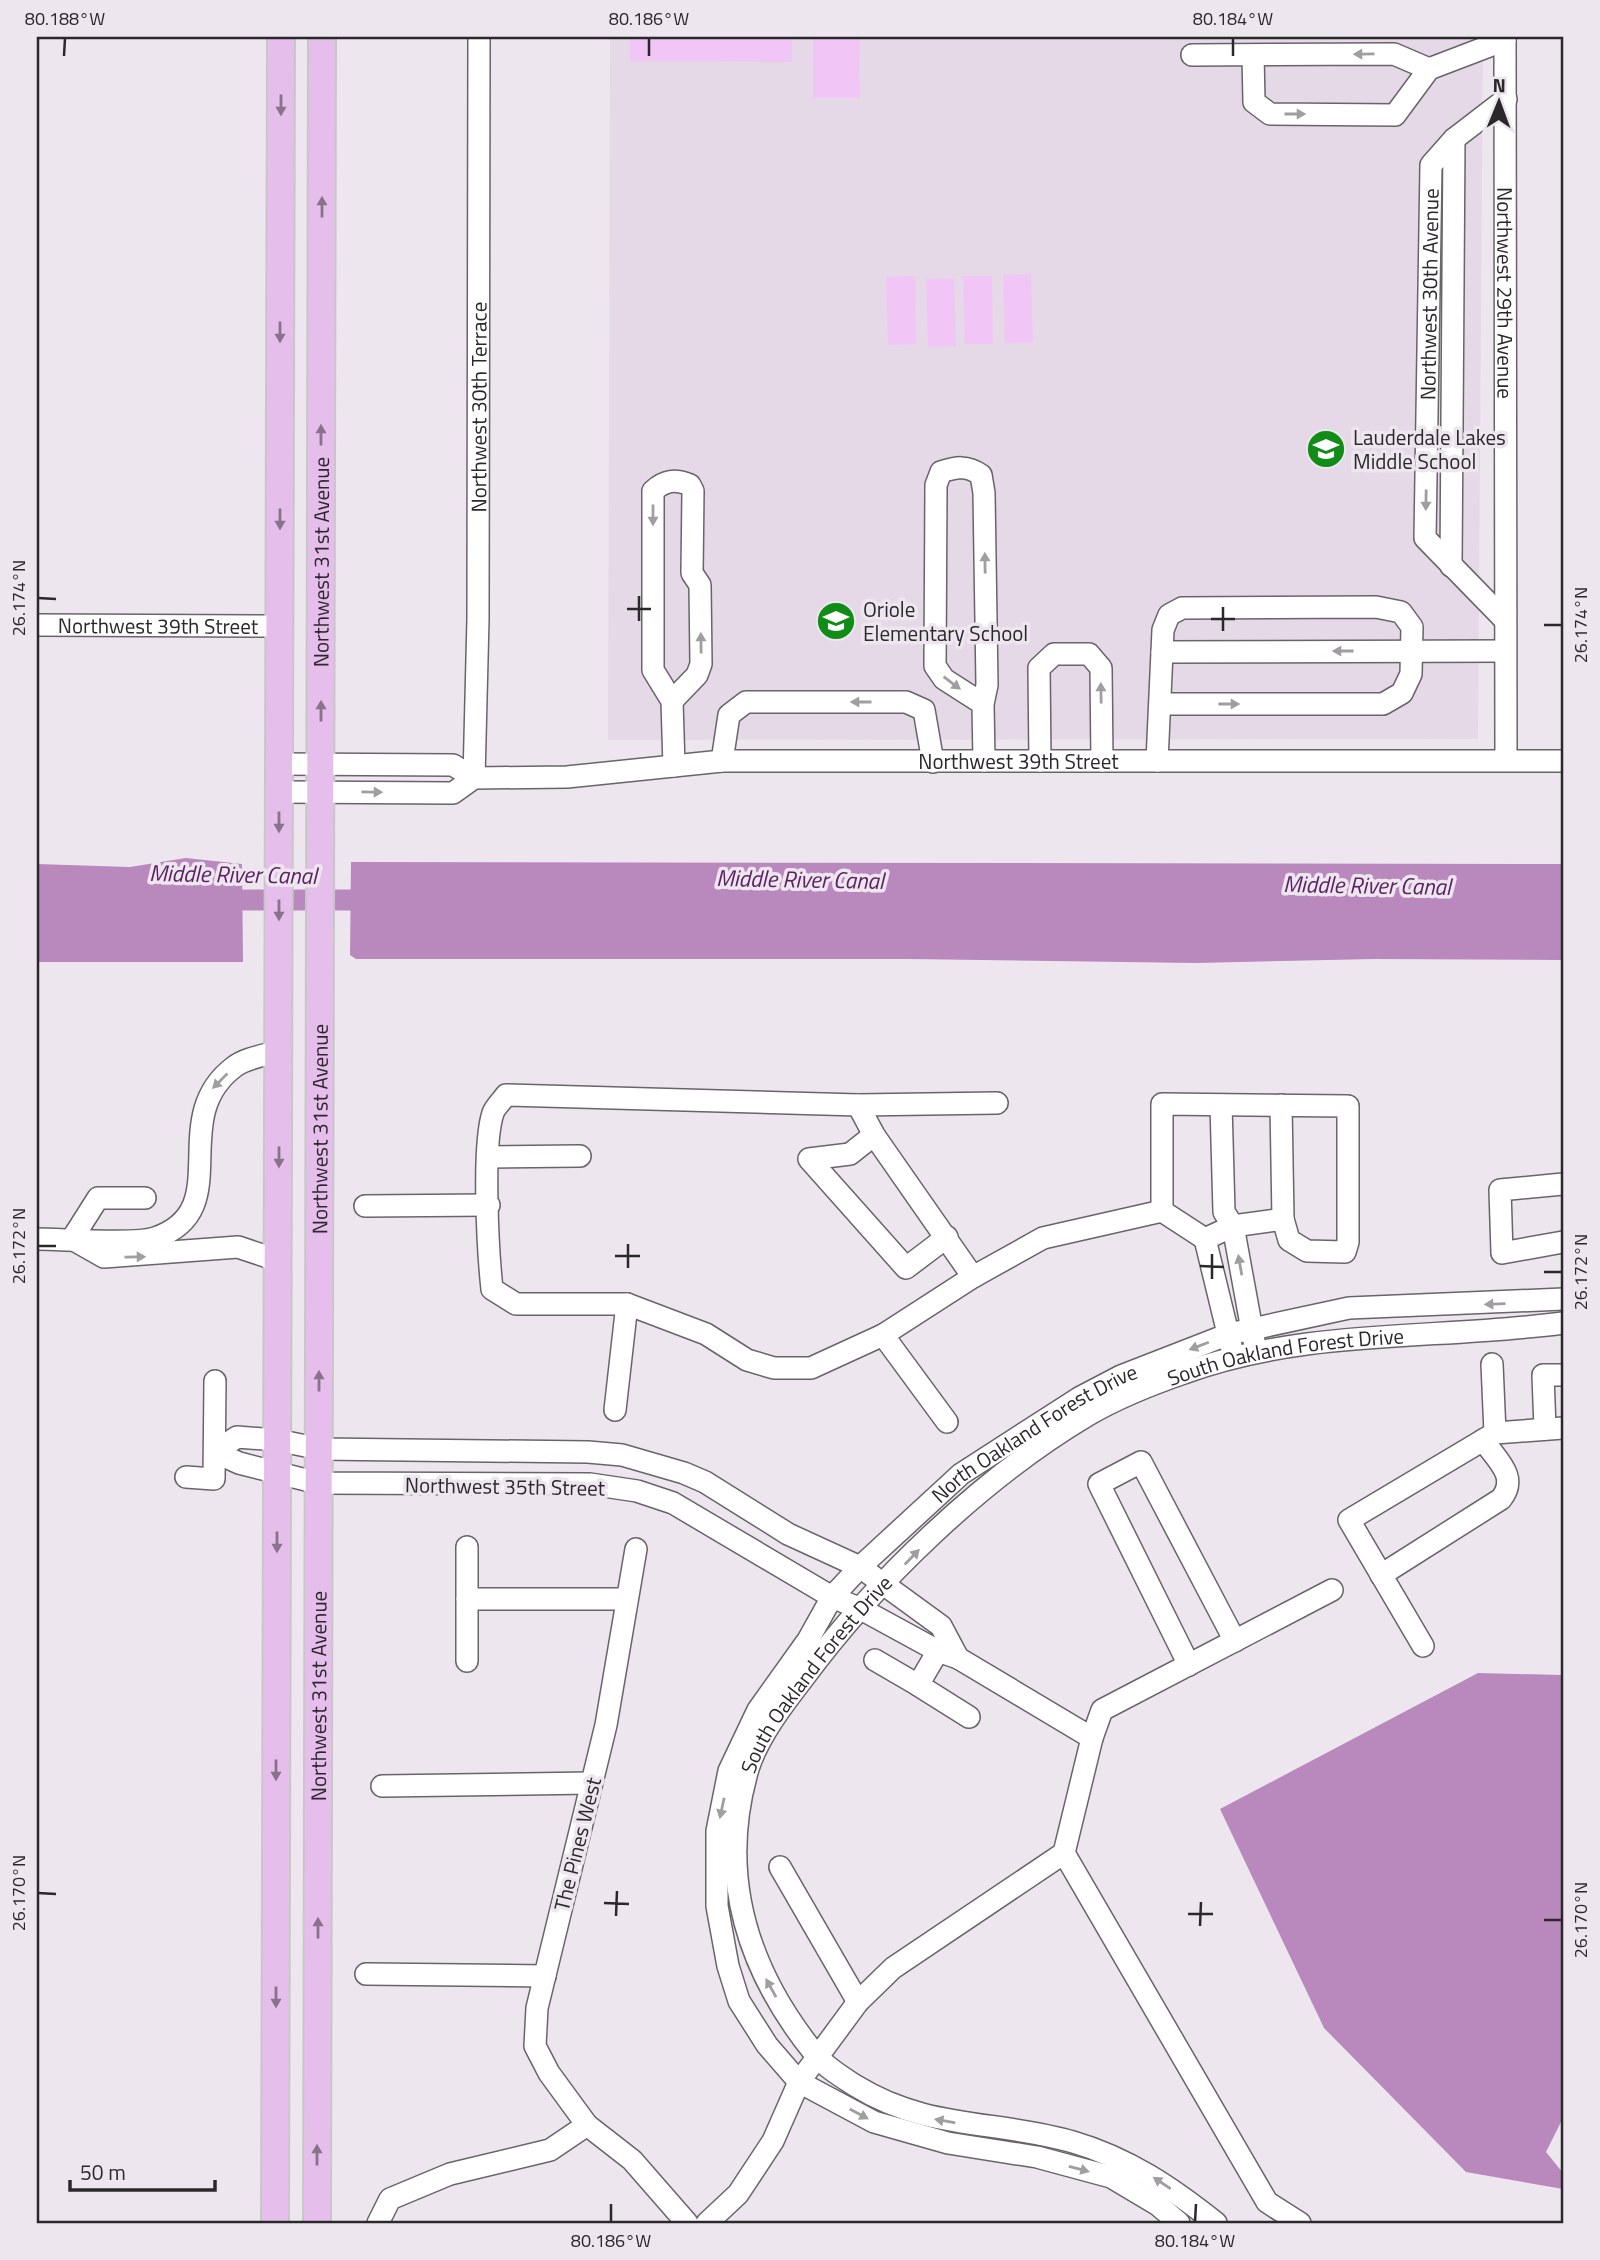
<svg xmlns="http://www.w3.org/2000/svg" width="1600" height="2260" viewBox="0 0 1600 2260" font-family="'Titillium Web',sans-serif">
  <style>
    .built { fill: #e5d8e7 }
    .green { fill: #f2c5f7 }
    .water { fill: #b989be }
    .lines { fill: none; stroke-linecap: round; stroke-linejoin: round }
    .canal { stroke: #b989be; stroke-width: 21 }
    .minor-casing { stroke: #6a636b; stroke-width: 24 }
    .major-casing { stroke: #c8c7c8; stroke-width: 30 }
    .minor { stroke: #fff; stroke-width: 21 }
    .major { stroke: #e6beeb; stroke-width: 26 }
    .oneway { fill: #a09ea0 }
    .oneway2 { fill: #88738b }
    .ticks { fill: none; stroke: #2b282b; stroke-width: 2.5 }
    .labels { text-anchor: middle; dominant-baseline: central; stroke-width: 7; stroke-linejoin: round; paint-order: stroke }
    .street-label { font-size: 21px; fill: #2b282b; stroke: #eee6ef }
    .poi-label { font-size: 21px; fill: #2b282b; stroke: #eee6ef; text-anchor: start }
    .water-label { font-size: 23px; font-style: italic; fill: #5b2163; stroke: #eee6ef }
    .neatline { fill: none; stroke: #2b282b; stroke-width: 2.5 }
    .ticks-label { font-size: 18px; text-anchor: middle; fill: #2b282b }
  </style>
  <rect width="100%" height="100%" fill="#eee6ef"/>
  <!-- built -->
  <polygon class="built" points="610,37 1483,37 1478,739 608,740"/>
  <!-- green -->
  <g class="green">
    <polygon points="630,37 792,37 792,62 630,61"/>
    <polygon points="813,37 859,37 860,98 813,98"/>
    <polygon points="1031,274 1033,342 1005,343 1003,275"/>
    <polygon points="915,276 916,344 888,345 886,277"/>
    <polygon points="963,276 992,276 993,344 965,344"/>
    <polygon points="954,278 956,346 928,347 926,279"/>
  </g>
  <!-- water -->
  <g class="water">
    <polygon points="186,858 242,864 243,962 37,962 37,864 130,867"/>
    <polygon points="351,862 1563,864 1563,960 1374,959 1196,963 908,959 356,959 350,955"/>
    <polygon points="1478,1673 1563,1675 1563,2118 1546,2152 1563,2173 1563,2189 1466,2172 1324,2028 1220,1809"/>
  </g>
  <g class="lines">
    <!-- canal -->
    <polyline class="canal" points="214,900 378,900"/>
    <!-- minor casing -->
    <g class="minor-casing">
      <g id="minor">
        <path id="s1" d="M1505,37L1506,760"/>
        <polyline points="1192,55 1394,54 1429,69"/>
        <polyline points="1253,55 1254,102 1270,114 1395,115 1429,69 1505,40"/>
        <polyline points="1451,566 1454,139"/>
        <path id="s2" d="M1504,619L1425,538L1431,165L1454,139L1506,99"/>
        <path id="s3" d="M37,625L280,626"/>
        <polyline points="1162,652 1504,651"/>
        <path d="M672,701L697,675L701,664L700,585L692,573L693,491L690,485C675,479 665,480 653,491V670L672,701L674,766"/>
        <path d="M983,704L944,679L935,666L936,485L941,472C956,467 967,465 981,475L984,493L987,685L983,704L984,761"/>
        <polyline points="722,761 729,715 746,702 906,702 924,710 933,762"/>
        <polyline points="1040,761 1039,668 1054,654 1089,654 1101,668 1102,761"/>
        <polyline points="1157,761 1163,630 1169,615 1182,608 1376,607 1401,612 1412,627 1411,674 1402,693 1383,704 1161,704"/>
        <path id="s4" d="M279,764L453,765L474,778L567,777L722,761H1563"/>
        <path id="s5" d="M474,778L478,619L479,37"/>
        <polyline points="279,792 453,793 474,778"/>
        <path d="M997,1103L858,1105L506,1095C502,1101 495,1107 493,1113C482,1146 488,1252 492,1289L516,1304H627L706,1334L747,1360L774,1368H811L883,1335L973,1277L1043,1238L1162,1211L1205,1239L1233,1226L1283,1219L1289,1240L1307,1251L1345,1252L1348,1242V1106L1162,1104V1211"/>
        <polyline points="858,1105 874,1135 973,1277"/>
        <polyline points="1221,1105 1224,1212 1233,1226 1254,1341"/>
        <polyline points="1281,1105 1283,1219"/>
        <polyline points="874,1135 850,1154 809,1159 906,1268 947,1237"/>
        <polyline points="489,1157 580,1156"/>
        <polyline points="1563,1184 1500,1190 1502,1253 1563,1242"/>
        <polyline points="365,1206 489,1205"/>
        <path d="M37,1239C62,1239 135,1245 155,1238C238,1210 165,1119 234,1067C245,1058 266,1055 279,1051"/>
        <polyline points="72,1239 98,1198 145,1198"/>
        <polyline points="1205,1239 1231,1346"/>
        <polyline points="74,1240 104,1257 238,1247 268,1257 278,1266"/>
        <polyline points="883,1335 947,1422"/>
        <polyline points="1492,1364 1495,1433"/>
        <polyline points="615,1410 627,1304"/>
        <polyline points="1545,1429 1543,1375 1563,1375"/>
        <polygon points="237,1437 277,1440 320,1449 588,1452 622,1455 684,1473 705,1482 788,1534 860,1567 941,1626 958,1658 938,1651 861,1609 832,1597 673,1503 637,1491 590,1484 318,1483 239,1463 215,1452"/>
        <polyline points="186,1477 214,1479 215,1381"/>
        <polyline points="467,1547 467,1599 627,1599"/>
        <polyline points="636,1549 606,1725 537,2008 535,2046 549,2073 587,2125 632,2160 687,2223"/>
        <path d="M1381,1575L1501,1499C1519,1477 1497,1460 1483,1440"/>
        <polyline points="1423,1646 1349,1520 1495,1433 1563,1428"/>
        <polyline points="958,1658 1092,1738 1102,1710 1332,1590"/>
        <polyline points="875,1660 918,1685 938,1651"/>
        <polyline points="467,1661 467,1599"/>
        <polyline points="1189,1665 1099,1484 1141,1462 1235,1641"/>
        <polyline points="918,1685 969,1717"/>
        <polyline points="382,1786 591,1783"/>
        <polyline points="1064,1853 1267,2202 1300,2223"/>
        <polyline points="780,1867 858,2002"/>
        <polyline points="366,1974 545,1976"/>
        <polyline points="378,2223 390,2199 450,2174 550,2150 587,2125"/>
        <polyline points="707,2223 738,2194 773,2141 799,2082 858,2002 893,1968 1064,1853 1092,1738"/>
        <path id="s6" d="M1179,2223L1158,2205L1111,2177L1037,2157L948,2143L874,2122L799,2082L767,2045L739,2001L728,1966L717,1906V1831L729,1771L758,1710L808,1640L832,1597L860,1567L961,1474L1079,1398L1121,1376L1229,1334L1349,1308L1563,1299"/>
        <path id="s7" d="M1216,2223C1172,2188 1128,2158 1073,2142C997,2120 927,2130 856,2086C842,2077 825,2067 815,2054C747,1970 717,1875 748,1769C758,1737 782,1706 802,1680C875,1581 982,1478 1088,1415C1117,1398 1152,1384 1184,1373C1306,1328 1437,1340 1563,1323"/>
      </g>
    </g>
    <!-- major casing -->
    <g class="major-casing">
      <g id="major">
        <polyline points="275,2223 281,37"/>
        <path id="s8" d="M317,2223L322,37"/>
      </g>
    </g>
    <!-- minor -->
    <use href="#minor" class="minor"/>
    <!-- major -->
    <use href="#major" class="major"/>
  </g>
  <!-- one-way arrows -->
  <defs><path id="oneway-solid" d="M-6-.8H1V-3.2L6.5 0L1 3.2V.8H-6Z" transform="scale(1.75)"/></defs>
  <g class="oneway">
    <use href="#oneway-solid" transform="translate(1364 54) rotate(179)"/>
    <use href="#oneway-solid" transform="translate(1295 114)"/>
    <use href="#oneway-solid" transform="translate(1426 500) rotate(91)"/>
    <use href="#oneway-solid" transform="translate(653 515) rotate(90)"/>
    <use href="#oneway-solid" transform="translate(985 563) rotate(-91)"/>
    <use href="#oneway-solid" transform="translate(701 643) rotate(-91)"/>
    <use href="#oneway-solid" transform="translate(1343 651) rotate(180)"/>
    <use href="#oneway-solid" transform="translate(952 683) rotate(37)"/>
    <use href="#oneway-solid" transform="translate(1101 693) rotate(-91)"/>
    <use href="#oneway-solid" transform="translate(861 702) rotate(180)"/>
    <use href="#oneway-solid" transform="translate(1229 704)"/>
    <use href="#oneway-solid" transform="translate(372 792) rotate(1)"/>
    <use href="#oneway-solid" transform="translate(220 1081) rotate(135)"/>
    <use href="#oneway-solid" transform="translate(135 1257) rotate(-1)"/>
    <use href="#oneway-solid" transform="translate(1240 1265) rotate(-100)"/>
    <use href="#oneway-solid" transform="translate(1495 1304) rotate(178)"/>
    <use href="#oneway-solid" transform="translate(1199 1346) rotate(159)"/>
    <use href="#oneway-solid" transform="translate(912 1557) rotate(-46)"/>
    <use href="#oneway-solid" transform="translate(722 1808) rotate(102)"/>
    <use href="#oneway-solid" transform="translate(771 1988) rotate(-119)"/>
    <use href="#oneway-solid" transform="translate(859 2114) rotate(28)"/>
    <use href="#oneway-solid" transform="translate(945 2121) rotate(-170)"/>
    <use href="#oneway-solid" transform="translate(1079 2169) rotate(15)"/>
    <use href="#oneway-solid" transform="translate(1162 2183) rotate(-146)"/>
  </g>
  <g class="oneway2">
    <use href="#oneway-solid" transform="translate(281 105) rotate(90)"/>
    <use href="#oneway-solid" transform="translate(322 207) rotate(-90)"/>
    <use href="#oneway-solid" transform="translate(280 332) rotate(90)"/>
    <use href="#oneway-solid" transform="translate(321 435) rotate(-90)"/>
    <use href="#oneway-solid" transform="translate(280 519) rotate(90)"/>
    <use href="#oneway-solid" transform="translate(321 711) rotate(-90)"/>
    <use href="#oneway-solid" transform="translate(279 822) rotate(90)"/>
    <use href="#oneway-solid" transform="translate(279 910) rotate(90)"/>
    <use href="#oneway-solid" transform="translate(279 1157) rotate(90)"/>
    <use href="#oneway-solid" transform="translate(319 1381) rotate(-90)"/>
    <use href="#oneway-solid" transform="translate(277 1542) rotate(90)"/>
    <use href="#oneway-solid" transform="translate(276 1770) rotate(90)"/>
    <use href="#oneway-solid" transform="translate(318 1928) rotate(-90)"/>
    <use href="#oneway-solid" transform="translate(276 1997) rotate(90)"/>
    <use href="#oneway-solid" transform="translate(317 2155) rotate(-90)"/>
  </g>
  <!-- ticks -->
  <path class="ticks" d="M64,56L65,38M649,56V38M1233,56V38M38,598L56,599M627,609H651M1211,619H1235M639,621V596M1544,625H1562M1223,631V607M38,1246H56M615,1256H640M1200,1266L1224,1267M628,1268V1244M1544,1272H1562M1212,1279V1254M38,1893L56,1894M604,1903L629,1904M1188,1914H1213M616,1916L617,1891M1544,1920H1562M1200,1926L1201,1902M611,2222V2204M1195,2222L1196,2204"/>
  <!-- icons -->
  <defs>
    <g id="school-disc" transform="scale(2.0125)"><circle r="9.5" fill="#108c17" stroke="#eee6ef"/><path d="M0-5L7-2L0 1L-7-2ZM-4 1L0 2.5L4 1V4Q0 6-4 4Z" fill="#fff"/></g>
  </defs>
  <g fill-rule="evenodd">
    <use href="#school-disc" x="1326" y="449"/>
    <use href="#school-disc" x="836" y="621"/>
  </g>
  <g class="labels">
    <!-- street labels -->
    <g class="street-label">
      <text stroke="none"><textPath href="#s1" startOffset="256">Northwest 29th Avenue</textPath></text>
      <text stroke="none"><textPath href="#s2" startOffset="357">Northwest 30th Avenue</textPath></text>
      <text stroke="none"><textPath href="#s5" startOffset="371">Northwest 30th Terrace</textPath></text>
      <text stroke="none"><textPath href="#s8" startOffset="1661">Northwest 31st Avenue</textPath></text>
      <text stroke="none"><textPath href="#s3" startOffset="121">Northwest 39th Street</textPath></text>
      <text stroke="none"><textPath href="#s4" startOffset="744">Northwest 39th Street</textPath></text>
      <text stroke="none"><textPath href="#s8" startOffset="1094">Northwest 31st Avenue</textPath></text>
      <text stroke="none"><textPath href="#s7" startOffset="1454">South Oakland Forest Drive</textPath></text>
      <text stroke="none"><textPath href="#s6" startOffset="1211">North Oakland Forest Drive</textPath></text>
      <text transform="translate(505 1486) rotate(1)">Northwest 35th Street</text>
      <text stroke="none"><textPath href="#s7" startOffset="866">South Oakland Forest Drive</textPath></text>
      <text stroke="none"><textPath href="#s8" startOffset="527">Northwest 31st Avenue</textPath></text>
      <text transform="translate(577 1844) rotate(-76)">The Pines West</text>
    </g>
    <!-- poi labels -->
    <g class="poi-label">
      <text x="1353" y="437">Lauderdale Lakes<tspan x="1353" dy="24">Middle School</tspan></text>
      <text x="863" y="609">Oriole<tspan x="863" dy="24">Elementary School</tspan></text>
    </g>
    <!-- water labels -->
    <g class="water-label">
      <text transform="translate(233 874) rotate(1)">Middle River Canal</text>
      <text transform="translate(800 879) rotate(1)">Middle River Canal</text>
      <text transform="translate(1367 885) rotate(1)">Middle River Canal</text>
    </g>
  </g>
  <!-- border -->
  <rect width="1600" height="2260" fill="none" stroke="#eee6ef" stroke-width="77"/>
  <!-- north arrow -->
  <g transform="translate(1499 102) rotate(1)" stroke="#eee6ef" stroke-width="5" paint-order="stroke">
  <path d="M0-5L12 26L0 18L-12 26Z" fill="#2b282b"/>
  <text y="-10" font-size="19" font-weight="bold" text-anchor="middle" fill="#2b282b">N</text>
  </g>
  <!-- scale -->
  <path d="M70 2180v10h145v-10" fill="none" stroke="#2b282b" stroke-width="3.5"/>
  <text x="80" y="2180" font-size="21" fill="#2b282b" stroke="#eee6ef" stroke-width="5" paint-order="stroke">50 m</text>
  <rect x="38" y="38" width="1524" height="2184" class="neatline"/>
  <g class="ticks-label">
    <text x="65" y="25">80.188°W</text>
    <text x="649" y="25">80.186°W</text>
    <text x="1233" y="25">80.184°W</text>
    <text transform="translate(19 598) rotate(-90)" y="6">26.174°N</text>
    <text transform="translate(1581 625) rotate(-90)" y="6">26.174°N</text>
    <text transform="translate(19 1246) rotate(-90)" y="6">26.172°N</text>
    <text transform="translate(1581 1272) rotate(-90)" y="6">26.172°N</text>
    <text transform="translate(19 1893) rotate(-90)" y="6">26.170°N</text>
    <text transform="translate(1581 1920) rotate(-90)" y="6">26.170°N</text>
    <text x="611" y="2247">80.186°W</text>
    <text x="1195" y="2247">80.184°W</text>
  </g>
</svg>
